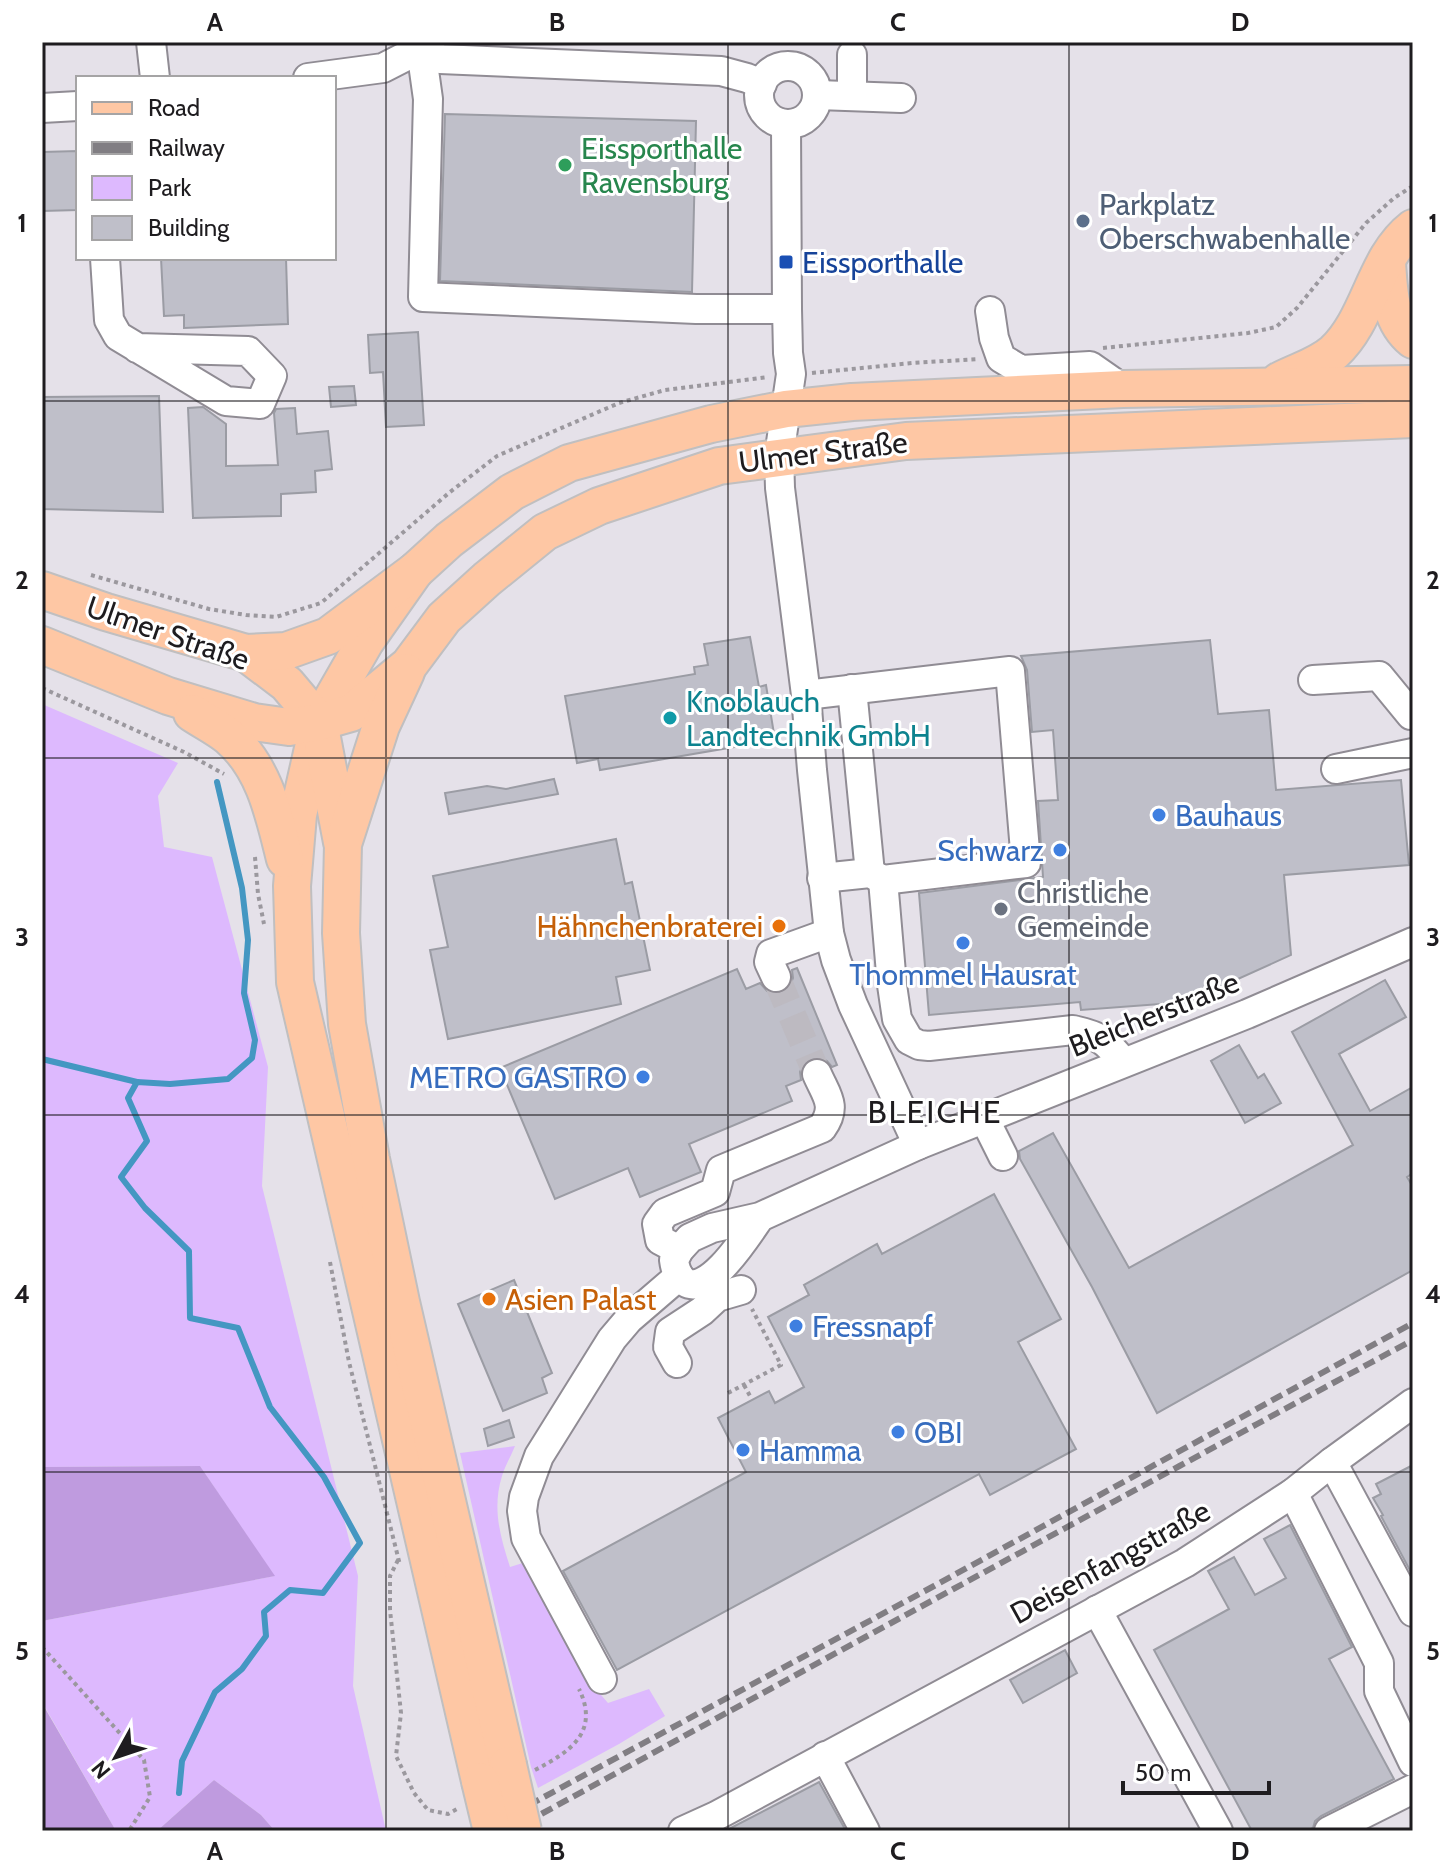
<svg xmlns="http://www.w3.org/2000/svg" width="1455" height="1873" viewBox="0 0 1455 1873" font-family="Cabin,sans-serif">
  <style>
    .green { fill: #ddb9fe }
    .forest { fill: #bf9bdf }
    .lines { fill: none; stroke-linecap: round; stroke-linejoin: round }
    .stream { stroke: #4497c2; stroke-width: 6 }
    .building { fill: #bfbfc9; stroke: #9b9ca4; stroke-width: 2 }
    .minor-tunnel { stroke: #bdbac1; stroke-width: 28; stroke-dasharray: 28 14; stroke-linecap: butt }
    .minor-casing { stroke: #908c94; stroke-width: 32 }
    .major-casing { stroke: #c0bfc0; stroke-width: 40 }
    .path { stroke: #9b989e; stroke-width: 4; stroke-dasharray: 4 4; stroke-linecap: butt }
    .minor { stroke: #fff; stroke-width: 28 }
    .major { stroke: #fec7a4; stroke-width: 36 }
    .rail { stroke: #817e83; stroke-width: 6; stroke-dasharray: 12 6; stroke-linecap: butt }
    .major-bridge-casing { stroke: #c0bfc0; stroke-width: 40; stroke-linecap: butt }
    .major-bridge { stroke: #fec7a4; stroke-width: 36 }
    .grid { fill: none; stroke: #1e1c1f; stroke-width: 2; stroke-opacity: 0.55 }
    .leisure-dot { fill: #2e9e5b; stroke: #fff; stroke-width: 3 }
    .service-dot { fill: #5c6f8a; stroke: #fff; stroke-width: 3 }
    .transit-dot { fill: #1a4fb4; stroke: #fff; stroke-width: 3 }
    .culture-dot { fill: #0f9aa8; stroke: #fff; stroke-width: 3 }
    .shop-dot { fill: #3f7fe0; stroke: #fff; stroke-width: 3 }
    .worship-dot { fill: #6b7280; stroke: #fff; stroke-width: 3 }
    .food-dot { fill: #e8710a; stroke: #fff; stroke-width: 3 }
    .labels { text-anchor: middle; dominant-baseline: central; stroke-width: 6; stroke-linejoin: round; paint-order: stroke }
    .leisure-label { font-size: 30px; fill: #27864d; stroke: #fff; text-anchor: start }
    .service-label { font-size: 30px; fill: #4e5e75; stroke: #fff; text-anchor: start }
    .transit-label { font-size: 30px; fill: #164399; stroke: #fff; text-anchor: start }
    .street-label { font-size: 30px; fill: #1e1c1f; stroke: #fff }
    .culture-label { font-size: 30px; fill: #0d838f; stroke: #fff; text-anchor: start }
    .shop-label { font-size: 30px; fill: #366cbe; stroke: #fff; text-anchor: start }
    .worship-label { font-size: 30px; fill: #5b616d; stroke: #fff; text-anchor: start }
    .food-label { font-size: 30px; fill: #c56008; stroke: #fff; text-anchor: end }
    .neighbourhood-label { font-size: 32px; letter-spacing: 2px; fill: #1e1c1f; stroke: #fff }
    .neatline { fill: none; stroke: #1e1c1f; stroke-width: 3 }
    .grid-label { font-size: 26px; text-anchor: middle; font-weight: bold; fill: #1e1c1f }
  </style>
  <rect width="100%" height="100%" fill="#e5e1e9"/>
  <!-- green -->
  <g class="green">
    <polygon points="42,704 178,763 158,796 164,847 212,857 268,1067 262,1186 358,1576 353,1686 386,1831 275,1831 261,1815 214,1780 157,1831 116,1831 42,1702 42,1621 274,1576 200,1466 42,1467"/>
    <path d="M515,1446C511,1456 505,1466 502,1476C492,1508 500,1536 510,1567L526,1562L595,1688L608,1703L649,1689L665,1716L619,1744L538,1788L531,1767L460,1453Z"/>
  </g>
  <!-- forest -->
  <g class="forest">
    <polygon points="200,1466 275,1576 42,1621 42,1467"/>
    <polygon points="42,1703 116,1831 42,1831"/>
    <polygon points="214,1780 261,1815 275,1831 157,1831"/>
  </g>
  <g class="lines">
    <!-- stream -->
    <g class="stream">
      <polyline points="42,1059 137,1082"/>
      <polyline points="179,1793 182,1761 215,1692 242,1669 266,1636 264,1612 290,1590 323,1593 360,1543 324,1477 270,1407 238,1328 190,1318 189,1251 145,1208 121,1177 147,1141 128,1098 137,1082 170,1084 228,1079 252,1058 255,1040 244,993 248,940 242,888 217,782"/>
    </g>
  </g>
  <!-- building -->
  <g class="building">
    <polygon points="445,114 696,121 692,292 440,281"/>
    <polygon points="78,151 78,210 42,211 42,152"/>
    <polygon points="161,258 286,258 288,324 184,328 184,315 164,316"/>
    <polygon points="418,332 424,425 386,427 383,372 370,373 368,335"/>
    <polygon points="354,386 356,405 331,407 329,387"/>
    <polygon points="159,396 163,512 42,509 42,397"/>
    <polygon points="203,407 226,424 226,466 278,465 274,413 276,409 295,408 297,434 328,431 332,469 315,471 316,492 281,494 281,516 193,518 188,408"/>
    <polygon points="750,637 759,687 766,685 775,740 600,770 598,759 577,763 565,696 695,674 694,667 708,665 704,644"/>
    <polygon points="1210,640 1218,714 1269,710 1276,790 1401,780 1409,865 1284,875 1291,955 1187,1002 1081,1010 1080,1002 929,1015 919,893 1043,877 1038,801 1058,800 1053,730 1032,732 1027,670 1021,656"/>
    <polygon points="554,779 558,794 449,814 445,793 487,786 506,789"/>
    <polygon points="616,839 625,884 632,882 650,970 616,977 621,1004 448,1039 430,950 448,947 433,876"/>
    <polygon points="797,968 837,1065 832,1067 827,1061 819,1057 809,1059 803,1065 800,1072 801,1080 786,1086 792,1101 689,1144 701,1172 640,1197 628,1168 555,1199 500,1068 737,969 746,989 760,983 767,991 775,994 782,993 790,986 793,978 792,970"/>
    <polygon points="1385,980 1406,1017 1339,1054 1370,1111 1413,1087 1413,1173 1407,1177 1413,1187 1413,1270 1157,1413 1092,1287 1020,1159 1019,1151 1053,1133 1129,1268 1353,1145 1292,1032"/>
    <polygon points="1239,1045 1258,1078 1264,1074 1281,1103 1245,1123 1211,1061"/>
    <polygon points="994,1194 1061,1319 1018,1342 1076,1449 990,1495 979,1474 617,1670 563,1571 746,1472 718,1418 769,1391 775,1403 804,1387 768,1317 809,1295 804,1285 877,1244 882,1254"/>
    <polygon points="514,1280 552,1373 542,1378 547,1393 503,1411 458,1304"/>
    <polygon points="509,1420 514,1437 488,1446 484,1429"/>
    <polygon points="1413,1465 1413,1576 1381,1516 1383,1515 1373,1498 1381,1494 1376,1484"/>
    <polygon points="1290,1525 1352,1647 1329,1659 1394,1779 1321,1816 1315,1821 1313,1828 1307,1831 1252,1831 1154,1650 1229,1609 1208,1571 1234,1557 1255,1595 1286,1578 1264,1539"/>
    <polygon points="1065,1650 1077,1673 1023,1703 1010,1680"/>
    <polygon points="819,1782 846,1831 725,1831 781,1802"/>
  </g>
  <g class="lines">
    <!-- minor-tunnel -->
    <polyline class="minor-tunnel" points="776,977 817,1074"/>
    <!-- minor casing -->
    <g class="minor-casing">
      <g id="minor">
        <polyline points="151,42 155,78"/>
        <polyline points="420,42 428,99 423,297 696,309 787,309"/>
        <polyline points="422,48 440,59 721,71 747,78 762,84"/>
        <polyline points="852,55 852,96"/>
        <circle cx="788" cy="95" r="29"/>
        <polyline points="308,78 383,68 422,48"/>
        <polyline points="818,95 901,98"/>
        <polyline points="42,108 78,106"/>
        <polyline points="786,125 787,309 788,353 791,374 779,456 780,488 806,695 812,770 829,933 836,960 853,1005 918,1145 1247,1014 1413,942"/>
        <polyline points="105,258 109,320 118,336 226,401 260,404 272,376 248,351 137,348"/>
        <polyline points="990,311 994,338 1001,358 1021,370 1090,366 1123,389"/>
        <polyline points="1313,680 1379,676 1411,715 1413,715"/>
        <polyline points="852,689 870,873"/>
        <polyline points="806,695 1010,671 1026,863 883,880 870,873 822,878"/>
        <polyline points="1336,769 1413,753"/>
        <path d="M883,880L892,985L897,1019L909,1040L919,1045L929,1046L1073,1030C1100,1036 1106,1040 1123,1062"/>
        <polyline points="776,977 769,962 771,954 829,933"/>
        <polyline points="984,1118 1003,1156"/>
        <path d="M760,1217C748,1234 709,1297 685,1282C677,1277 675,1268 674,1260L679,1250L690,1238L712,1228L760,1217L918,1145"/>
        <path d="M679,1250L660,1240L657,1224L665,1213L715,1192L721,1170L822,1128C838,1106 826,1095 817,1074"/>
        <polyline points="677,1363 668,1347 670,1332 702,1311 717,1297 741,1290"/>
        <polyline points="1332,1462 1413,1612"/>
        <polyline points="1293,1493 1379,1663 1379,1691 1413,1762"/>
        <polyline points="1097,1610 1218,1831"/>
        <polyline points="602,1679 526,1538 522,1511 524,1497 539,1456 612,1339 629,1319 679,1276"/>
        <polyline points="825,1756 865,1831"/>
        <polyline points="683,1831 716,1816 1185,1563 1293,1493 1332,1462 1413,1403"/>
        <polyline points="1329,1831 1413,1789"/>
      </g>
    </g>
    <!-- major casing -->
    <g class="major-casing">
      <g id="major">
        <path d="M1387,262C1389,291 1389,320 1413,340"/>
        <path d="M1279,381C1298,371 1318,366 1334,352C1370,319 1374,258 1413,228"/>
        <polyline points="415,571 365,642 319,722 298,815 292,886 295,982 480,1781"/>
        <polyline points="42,590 106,612 246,653 287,684 319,722 342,842"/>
        <polyline points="42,645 168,696 254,722 289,727 319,722 351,713 409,665 444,618 487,579 545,532 599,506 719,466 906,441 1413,419"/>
        <polyline points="246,653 286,651 328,636 415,571 449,540 512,492 569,463 711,424 786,409 852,402 1123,389 1413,384"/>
        <polyline points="406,672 381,726 343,844 341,933 347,1024 371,1159 401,1302 508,1765"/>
        <path d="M192,713C204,721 218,728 229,737C265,768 274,815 285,859"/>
      </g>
    </g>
    <!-- path -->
    <g class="path">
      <polyline points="1103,348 1248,333 1276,327 1297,308 1366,223 1394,198 1413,186"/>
      <polyline points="812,373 912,363 979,359"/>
      <polyline points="91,575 209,609 246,615 276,617 321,603 450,492 497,456 619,403 665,390 768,377"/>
      <polyline points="42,688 184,752 224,774"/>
      <polyline points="255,857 258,894 264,924"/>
      <polyline points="330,1262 349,1362 400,1565"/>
      <polyline points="744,1385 750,1396"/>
      <polyline points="728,1393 781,1365 752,1309"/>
      <polyline points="398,1560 390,1576 390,1610 401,1713 396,1756 414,1793 428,1810 448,1814 459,1808"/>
      <polyline points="42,1647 144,1760 150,1797 129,1831"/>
      <path d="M535,1770C570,1752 600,1732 579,1689"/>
    </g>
    <!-- minor -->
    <use href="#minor" class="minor"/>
    <!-- major -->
    <use href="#major" class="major"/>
    <!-- rail -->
    <g class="rail">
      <polyline points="481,1831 934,1586 1413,1323"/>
      <path d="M510,1831C811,1667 1111,1502 1413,1340"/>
    </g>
    <!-- major-bridge casing -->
    <g class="major-bridge-casing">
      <g id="major-bridge">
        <polyline points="508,1765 523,1831"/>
        <polyline points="480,1781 492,1831"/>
      </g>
    </g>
    <!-- major-bridge -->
    <use href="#major-bridge" class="major-bridge"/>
  </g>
  <!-- grid -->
  <path class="grid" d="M386,42V1831M728,42V1831M1069,42V1831M42,401H1413M42,758H1413M42,1115H1413M42,1472H1413"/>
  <!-- markers -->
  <circle class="leisure-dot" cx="565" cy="165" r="8"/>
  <circle class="service-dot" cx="1083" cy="221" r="8"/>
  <rect class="transit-dot" x="778" y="254" width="16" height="16" rx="4"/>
  <circle class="culture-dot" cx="670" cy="718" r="8"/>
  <g class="shop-dot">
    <circle cx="1159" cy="815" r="8"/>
    <circle cx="1060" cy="850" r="8"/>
    <circle cx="963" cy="943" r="8"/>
    <circle cx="643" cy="1077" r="8"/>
    <circle cx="796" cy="1326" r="8"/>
    <circle cx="898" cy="1432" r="8"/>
    <circle cx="743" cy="1450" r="8"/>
  </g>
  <circle class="worship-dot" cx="1001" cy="909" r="8"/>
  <g class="food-dot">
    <circle cx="779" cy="926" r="8"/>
    <circle cx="489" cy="1299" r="8"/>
  </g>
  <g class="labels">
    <!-- leisure labels -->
    <g class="leisure-label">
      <text x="581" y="148">Eissporthalle<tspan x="581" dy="34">Ravensburg</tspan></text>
    </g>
    <!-- service labels -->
    <g class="service-label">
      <text x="1099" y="204">Parkplatz<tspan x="1099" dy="34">Oberschwabenhalle</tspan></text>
    </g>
    <!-- transit labels -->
    <g class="transit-label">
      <text x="802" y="262">Eissporthalle</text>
    </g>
    <!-- street labels -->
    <g class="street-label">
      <text transform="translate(823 452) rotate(-7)">Ulmer Straße</text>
      <text transform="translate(168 633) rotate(19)">Ulmer Straße</text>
      <text transform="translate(1154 1014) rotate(-22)">Bleicherstraße</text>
      <text transform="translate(1110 1562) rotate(-29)">Deisenfangstraße</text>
    </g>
    <!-- culture labels -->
    <g class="culture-label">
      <text x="686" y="701">Knoblauch<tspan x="686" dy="34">Landtechnik GmbH</tspan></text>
    </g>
    <!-- shop labels -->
    <g class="shop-label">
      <text x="1175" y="815">Bauhaus</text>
      <text x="1044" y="850" text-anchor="end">Schwarz</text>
      <text x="963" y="974" text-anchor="middle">Thommel Hausrat</text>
      <text x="627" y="1077" text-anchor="end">METRO GASTRO</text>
      <text x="812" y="1326">Fressnapf</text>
      <text x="914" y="1432">OBI</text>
      <text x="759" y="1450">Hamma</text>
    </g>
    <!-- worship labels -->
    <g class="worship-label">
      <text x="1017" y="892">Christliche<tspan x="1017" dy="34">Gemeinde</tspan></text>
    </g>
    <!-- food labels -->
    <g class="food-label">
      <text x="763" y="926">Hähnchenbraterei</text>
      <text x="505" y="1299" text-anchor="start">Asien Palast</text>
    </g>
    <!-- neighbourhood labels -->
    <g class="neighbourhood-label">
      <text x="935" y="1111">BLEICHE</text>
    </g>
  </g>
  <!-- border -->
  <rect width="1455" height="1873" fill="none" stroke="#ffffff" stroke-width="88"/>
  <!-- legend -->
  <rect x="76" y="76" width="260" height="184" fill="#ffffff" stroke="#a5a4a5" stroke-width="2"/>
  <rect x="92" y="102" width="40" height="12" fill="#fec7a4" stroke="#a5a4a5" stroke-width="2"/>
  <text x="148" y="116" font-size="24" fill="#1e1c1f">Road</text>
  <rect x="92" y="142" width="40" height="12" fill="#817e83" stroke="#a5a4a5" stroke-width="2"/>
  <text x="148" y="156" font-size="24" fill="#1e1c1f">Railway</text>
  <rect x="92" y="176" width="40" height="24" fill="#ddb9fe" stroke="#a5a4a5" stroke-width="2"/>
  <text x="148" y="196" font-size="24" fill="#1e1c1f">Park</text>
  <rect x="92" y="216" width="40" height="24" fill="#bfbfc9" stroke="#a5a4a5" stroke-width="2"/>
  <text x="148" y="236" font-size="24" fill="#1e1c1f">Building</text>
  <!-- north arrow -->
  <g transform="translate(116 1757) rotate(230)" stroke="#ffffff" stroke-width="6" paint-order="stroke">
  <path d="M0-6L14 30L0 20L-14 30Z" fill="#1e1c1f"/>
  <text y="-12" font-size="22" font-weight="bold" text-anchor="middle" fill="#1e1c1f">N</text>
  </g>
  <!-- scale -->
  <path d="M1123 1781v12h146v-12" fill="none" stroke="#1e1c1f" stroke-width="4"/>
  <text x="1135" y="1781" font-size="24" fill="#1e1c1f" stroke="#ffffff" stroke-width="6" paint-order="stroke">50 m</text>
  <rect x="44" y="44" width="1367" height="1785" class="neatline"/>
  <g class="grid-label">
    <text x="215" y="31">A</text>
    <text x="557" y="31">B</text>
    <text x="898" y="31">C</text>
    <text x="1240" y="31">D</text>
    <text x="22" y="232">1</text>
    <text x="1433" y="232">1</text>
    <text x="22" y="589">2</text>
    <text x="1433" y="589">2</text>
    <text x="22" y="946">3</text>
    <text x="1433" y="946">3</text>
    <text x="22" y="1303">4</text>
    <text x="1433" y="1303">4</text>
    <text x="22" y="1660">5</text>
    <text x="1433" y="1660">5</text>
    <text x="215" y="1860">A</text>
    <text x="557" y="1860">B</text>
    <text x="898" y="1860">C</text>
    <text x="1240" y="1860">D</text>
  </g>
</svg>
